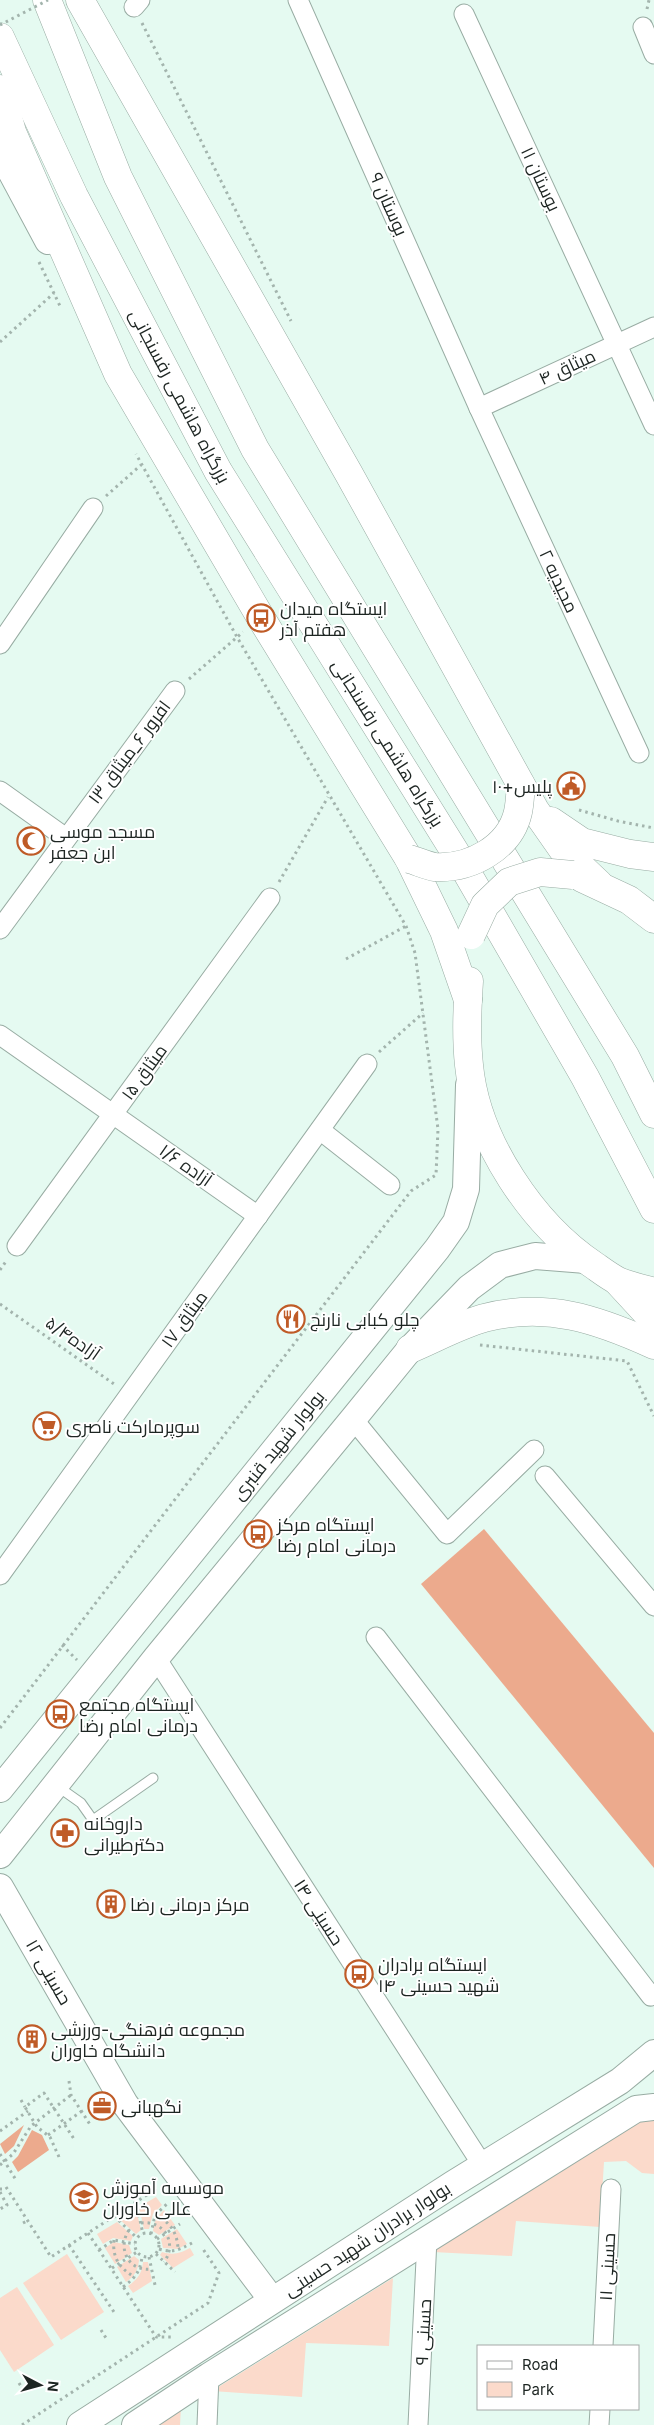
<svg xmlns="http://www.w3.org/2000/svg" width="654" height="2425" viewBox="0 0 654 2425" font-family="Inter,Cairo,sans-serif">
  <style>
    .green { fill: #fbdacb }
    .forest { fill: #ecaa8d }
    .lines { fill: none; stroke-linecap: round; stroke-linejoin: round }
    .lane-casing { stroke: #98aca3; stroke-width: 11 }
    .street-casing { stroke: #98aca3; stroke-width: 21 }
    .secondary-casing { stroke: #98aca3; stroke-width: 28 }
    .highway-casing { stroke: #98aca3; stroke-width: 29 }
    .path { stroke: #a3b4ad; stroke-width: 3; stroke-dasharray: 2.5 4; stroke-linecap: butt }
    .lane { stroke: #fff; stroke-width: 9 }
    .street { stroke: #fff; stroke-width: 19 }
    .secondary { stroke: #fff; stroke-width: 26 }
    .highway { stroke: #fff; stroke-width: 28 }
    .highway-bridge-casing { stroke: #98aca3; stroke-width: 29; stroke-linecap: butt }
    .path-bridge { stroke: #a3b4ad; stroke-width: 3; stroke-dasharray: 2.5 4; stroke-linecap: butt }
    .highway-bridge { stroke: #fff; stroke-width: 28 }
    .labels { text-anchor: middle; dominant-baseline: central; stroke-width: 4; stroke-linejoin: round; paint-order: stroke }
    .street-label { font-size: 18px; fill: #1d2522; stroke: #fff }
    .poi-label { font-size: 18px; fill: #1d2522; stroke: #fff; text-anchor: start }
  </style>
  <rect width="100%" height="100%" fill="#e5faf1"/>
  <!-- green -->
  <g class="green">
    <polygon points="654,2116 654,2174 642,2173 626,2161 604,2162 600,2227 516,2221 512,2256 433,2252 434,2244 604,2132"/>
    <polygon points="156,2197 162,2205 153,2214 149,2229 144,2229 139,2207"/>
    <polygon points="136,2209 141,2230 136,2234 120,2220"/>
    <path d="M164,2210L175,2225L159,2235L153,2231C154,2221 157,2217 164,2210Z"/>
    <polygon points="117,2222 133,2236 131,2241 113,2238 103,2244 97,2234"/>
    <polygon points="177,2229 187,2244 178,2249 163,2248 161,2239"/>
    <polygon points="114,2242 129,2245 132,2253 115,2264 105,2248"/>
    <path d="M190,2248L194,2255L173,2268L160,2255L162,2252C173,2255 179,2254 190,2248Z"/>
    <polygon points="67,2254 104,2312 61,2340 23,2283"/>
    <path d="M134,2256L139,2260C138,2270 135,2276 126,2282L117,2267Z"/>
    <path d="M143,2262H148L152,2281L133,2293L128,2286C138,2279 142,2273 143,2262Z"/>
    <polygon points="393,2278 389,2346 306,2343 302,2397 212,2391"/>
    <polygon points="17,2287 54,2345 14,2372 0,2350 0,2298"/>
    <polygon points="181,2407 180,2425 154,2425"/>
  </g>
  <!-- forest -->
  <g class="forest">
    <polygon points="484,1529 654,1733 654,1868 421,1584"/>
    <polygon points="24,2125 14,2146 5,2154 0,2144"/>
    <polygon points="32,2130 42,2135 49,2150 18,2172 12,2162 18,2156"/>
  </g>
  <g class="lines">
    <!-- lane casing -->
    <g class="lane-casing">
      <polyline id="lane" points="57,1786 81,1803 93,1820 153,1778"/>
    </g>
    <!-- street casing -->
    <g class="street-casing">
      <g id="street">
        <polyline points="298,0 479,408 639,753"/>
        <polyline points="134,7 140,0"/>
        <polyline points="464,14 654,425"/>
        <polyline points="643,27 654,54"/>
        <polyline points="479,408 654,327"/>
        <polyline points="0,644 93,508"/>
        <polyline points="0,791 66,838"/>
        <polyline points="0,929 175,691"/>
        <polyline points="0,1035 258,1216"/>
        <polyline points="320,1130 390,1185"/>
        <polyline points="17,1246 270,898"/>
        <polyline points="353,1419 447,1534 534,1450"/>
        <polyline points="545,1476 654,1606"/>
        <polyline points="0,1575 367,1064"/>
        <polyline points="376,1637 651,1996 654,1995"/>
        <polyline points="156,1658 483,2166"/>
        <polyline points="603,2346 611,2189"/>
        <polyline points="207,2425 209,2376"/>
        <polyline points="418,2425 427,2239"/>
        <polyline points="599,2425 600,2409"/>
      </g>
    </g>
    <!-- secondary casing -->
    <g class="secondary-casing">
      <g id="secondary">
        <polyline points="0,151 48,241"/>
        <polyline points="0,1789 437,1249 456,1222 466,1189 469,1085"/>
        <polyline points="0,1855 156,1658 353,1419 410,1349 469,1288 500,1265 535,1256 586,1260"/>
        <polyline points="0,1887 125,2104 272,2300"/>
        <polyline points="80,2425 453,2184 620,2081 654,2053"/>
        <polyline points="135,2425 209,2376 636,2109 654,2107"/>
      </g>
    </g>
    <!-- highway casing -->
    <g class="highway-casing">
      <g id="highway">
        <polyline points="47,0 118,177 255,449 625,1056 654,1114"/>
        <polyline points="80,0 349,474 535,810 563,850 599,884"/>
        <polyline points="0,37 74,196 218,471 455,852 585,1077 654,1209"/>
        <polyline points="0,89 12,132 118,374 261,618 409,859 444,931 468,1000"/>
        <polyline points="551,821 582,842 630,854 654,857"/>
        <polyline points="582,878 629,900 654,919"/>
        <path d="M469,981C467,1009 466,1038 469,1065C476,1141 533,1225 595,1266C602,1271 610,1277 618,1281C629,1286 642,1288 654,1292"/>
        <polyline points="618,1282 654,1321"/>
        <path d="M410,1349C434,1339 459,1325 484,1318C547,1302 597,1319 654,1345"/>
      </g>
    </g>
    <!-- path -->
    <g class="path">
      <polyline points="647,9 649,0"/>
      <polyline points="142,23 291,321"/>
      <polyline points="39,262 60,306"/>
      <polyline points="0,342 54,293"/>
      <polyline points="106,496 141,465"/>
      <polyline points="189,679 243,632"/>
      <polyline points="579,810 618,821 654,828"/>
      <polyline points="279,882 328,797"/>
      <polyline points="346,959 406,926"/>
      <polyline points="379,1052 423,1013"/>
      <polyline points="0,1270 7,1260"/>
      <polyline points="0,1304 114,1384"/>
      <polyline points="480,1345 627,1361 654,1416"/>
      <polyline points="62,1645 77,1660"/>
      <polyline points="0,1728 411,1191 436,1175 438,1129 415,953 406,926 237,637 136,454"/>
      <polyline points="69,2081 71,2095 91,2126"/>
      <polyline points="21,2100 25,2107"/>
      <polyline points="0,2131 28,2111"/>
      <polyline points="48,2135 82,2111"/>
      <polyline points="0,2154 16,2180"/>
      <polyline points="59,2157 50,2137 37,2127 25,2107 44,2093 74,2139"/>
      <polyline points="0,2165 13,2154 31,2126 71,2095"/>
      <polyline points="6,2187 51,2257 156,2189"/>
      <polyline points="0,2189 2,2189"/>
      <polyline points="0,2192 7,2205 0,2209"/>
      <polyline points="136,2202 143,2234"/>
      <path d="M155,2215C171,2222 178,2234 178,2251"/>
      <polyline points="114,2216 137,2238"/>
      <polyline points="23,2223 27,2221"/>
      <path d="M141,2223C164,2220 178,2243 164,2262"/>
      <path d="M129,2230C117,2248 128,2272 152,2269"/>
      <circle cx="147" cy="2245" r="12"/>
      <polyline points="88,2233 156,2337 173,2337"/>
      <polyline points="151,2234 155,2215 167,2204"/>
      <polyline points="157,2239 180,2224"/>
      <path d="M114,2240C112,2258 120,2269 135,2277"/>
      <polyline points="69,2245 114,2312"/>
      <path d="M159,2249C173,2253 179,2250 192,2243"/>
      <polyline points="99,2250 114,2240 135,2244"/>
      <polyline points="156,2254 175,2272"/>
      <polyline points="149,2257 155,2285"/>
      <polyline points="112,2268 137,2252"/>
      <path d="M123,2287C135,2278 140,2272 142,2257"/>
      <polyline points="101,2330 106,2338"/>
      <polyline points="19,2383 24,2391"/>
      <polyline points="22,2425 208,2303 219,2273 203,2249"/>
    </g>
    <!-- lane -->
    <use href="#lane" class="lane"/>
    <!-- street -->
    <use href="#street" class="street"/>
    <!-- secondary -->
    <use href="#secondary" class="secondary"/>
    <!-- highway -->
    <use href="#highway" class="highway"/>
    <!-- highway-bridge casing -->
    <g class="highway-bridge-casing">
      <g id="highway-bridge">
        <path d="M409,859C417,861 427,866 435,867C470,869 510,848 518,812C520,803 520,794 521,785"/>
        <polyline points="471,935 485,905 509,882 540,872 573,875"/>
      </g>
    </g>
    <!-- path-bridge -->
    <polyline class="path-bridge" points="0,25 48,0"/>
    <!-- highway-bridge -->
    <use href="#highway-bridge" class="highway-bridge"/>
  </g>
  <!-- icons -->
  <defs>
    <g id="bus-ring" transform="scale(1.4375)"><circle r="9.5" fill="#fff" stroke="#bf5b27" stroke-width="1.5"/><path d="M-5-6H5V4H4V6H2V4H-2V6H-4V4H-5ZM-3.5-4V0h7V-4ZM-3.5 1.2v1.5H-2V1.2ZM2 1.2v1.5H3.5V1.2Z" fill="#bf5b27"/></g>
    <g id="civic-ring" transform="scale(1.4375)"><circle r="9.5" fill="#fff" stroke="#bf5b27" stroke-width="1.5"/><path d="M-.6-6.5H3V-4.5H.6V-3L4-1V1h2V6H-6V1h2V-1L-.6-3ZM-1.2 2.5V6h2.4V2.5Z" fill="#bf5b27"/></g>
    <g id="mosque-ring" transform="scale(1.4375)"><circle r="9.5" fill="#fff" stroke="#bf5b27" stroke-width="1.5"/><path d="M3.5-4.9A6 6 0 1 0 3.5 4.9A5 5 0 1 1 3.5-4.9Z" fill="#bf5b27"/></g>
    <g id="restaurant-ring" transform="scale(1.4375)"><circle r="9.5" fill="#fff" stroke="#bf5b27" stroke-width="1.5"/><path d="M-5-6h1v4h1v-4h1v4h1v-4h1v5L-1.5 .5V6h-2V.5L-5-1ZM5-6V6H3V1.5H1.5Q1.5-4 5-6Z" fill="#bf5b27"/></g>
    <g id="supermarket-ring" transform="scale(1.4375)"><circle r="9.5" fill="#fff" stroke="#bf5b27" stroke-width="1.5"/><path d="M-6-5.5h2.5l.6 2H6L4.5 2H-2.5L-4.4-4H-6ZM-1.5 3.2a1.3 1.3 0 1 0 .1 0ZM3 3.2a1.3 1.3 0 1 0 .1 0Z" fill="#bf5b27"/></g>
    <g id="pharmacy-ring" transform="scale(1.4375)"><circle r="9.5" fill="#fff" stroke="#bf5b27" stroke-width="1.5"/><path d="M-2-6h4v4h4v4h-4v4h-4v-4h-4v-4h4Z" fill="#bf5b27"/></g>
    <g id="building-ring" transform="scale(1.4375)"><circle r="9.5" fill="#fff" stroke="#bf5b27" stroke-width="1.5"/><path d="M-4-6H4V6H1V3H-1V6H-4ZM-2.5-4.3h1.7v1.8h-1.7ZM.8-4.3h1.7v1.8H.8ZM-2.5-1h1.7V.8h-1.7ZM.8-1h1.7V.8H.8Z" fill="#bf5b27"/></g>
    <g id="office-ring" transform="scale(1.4375)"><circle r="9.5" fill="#fff" stroke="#bf5b27" stroke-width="1.5"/><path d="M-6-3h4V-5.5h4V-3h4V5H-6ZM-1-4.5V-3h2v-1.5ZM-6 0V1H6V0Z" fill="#bf5b27"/></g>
    <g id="university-ring" transform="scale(1.4375)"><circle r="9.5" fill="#fff" stroke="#bf5b27" stroke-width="1.5"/><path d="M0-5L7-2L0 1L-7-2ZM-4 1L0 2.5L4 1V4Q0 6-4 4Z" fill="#bf5b27"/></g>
  </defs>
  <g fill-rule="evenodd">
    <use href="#bus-ring" x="261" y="618"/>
    <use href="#civic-ring" x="571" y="786"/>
    <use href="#mosque-ring" x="31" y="841"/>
    <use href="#restaurant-ring" x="291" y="1319"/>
    <use href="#supermarket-ring" x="47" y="1426"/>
    <use href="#bus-ring" x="258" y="1534"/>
    <use href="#bus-ring" x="60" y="1714"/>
    <use href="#pharmacy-ring" x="65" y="1833"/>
    <use href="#building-ring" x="111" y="1904"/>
    <use href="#bus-ring" x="359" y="1974"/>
    <use href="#building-ring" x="32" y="2039"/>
    <use href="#office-ring" x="102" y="2106"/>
    <use href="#university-ring" x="84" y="2197"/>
  </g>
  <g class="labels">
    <!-- street labels -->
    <g class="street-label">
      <text transform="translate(541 179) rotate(65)">بوستان ۱۱</text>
      <text transform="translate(389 204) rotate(66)">بوستان ۹</text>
      <text transform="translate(567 367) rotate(-25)">میثاق ۴</text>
      <text transform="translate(180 396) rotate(62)">بزرگراه هاشمی رفسنجانی</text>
      <text transform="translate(559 581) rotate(65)">مجیدیه ۲</text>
      <text transform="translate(388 743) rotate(58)">بزرگراه هاشمی رفسنجانی</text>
      <text transform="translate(129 752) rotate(-53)">افرور ۶_میثاق ۱۳</text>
      <text transform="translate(144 1072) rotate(-54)">میثاق ۱۵</text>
      <text transform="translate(186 1165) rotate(35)">آزاده ۱/۶</text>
      <text transform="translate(184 1319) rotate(-54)">میثاق ۱۷</text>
      <text transform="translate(73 1338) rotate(35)">آزاده۵/۴</text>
      <text transform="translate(278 1445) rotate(-51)">بولوار شهید قنبری</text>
      <text transform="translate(319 1912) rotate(57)">حسینی ۱۴</text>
      <text transform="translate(49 1972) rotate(60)">حسینی ۱۲</text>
      <text transform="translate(367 2239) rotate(-33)">بولوار برادران شهید حسینی</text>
      <text transform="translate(607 2267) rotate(-87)">حسینی ۱۱</text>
      <text transform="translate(423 2332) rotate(-87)">حسینی ۹</text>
    </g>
    <!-- poi labels -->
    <g class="poi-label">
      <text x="280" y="608">ایستگاه میدان<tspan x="280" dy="21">هفتم آذر</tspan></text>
      <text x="552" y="786" text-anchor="end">پلیس+۱۰</text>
      <text x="50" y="831">مسجد موسی<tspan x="50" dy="21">ابن جعفر</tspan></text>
      <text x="310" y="1319">چلو کبابی نارنج</text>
      <text x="66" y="1426">سوپرمارکت ناصری</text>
      <text x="277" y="1524">ایستگاه مرکز<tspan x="277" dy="21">درمانی امام رضا</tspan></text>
      <text x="79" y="1704">ایستگاه مجتمع<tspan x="79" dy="21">درمانی امام رضا</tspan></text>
      <text x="84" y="1823">داروخانه<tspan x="84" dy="21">دکترطیرانی</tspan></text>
      <text x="130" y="1904">مرکز درمانی رضا</text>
      <text x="378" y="1964">ایستگاه برادران<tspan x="378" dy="21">شهید حسینی ۱۴</tspan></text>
      <text x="51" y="2029">مجموعه فرهنگی-ورزشی<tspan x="51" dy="21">دانشگاه خاوران</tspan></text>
      <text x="121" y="2106">نگهبانی</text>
      <text x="103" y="2187">موسسه آموزش<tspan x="103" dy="21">عالی خاوران</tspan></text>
    </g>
  </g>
  <!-- legend -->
  <rect x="477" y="2345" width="162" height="65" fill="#ffffff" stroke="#a5a8a7"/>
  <rect x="487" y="2361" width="25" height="8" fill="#ffffff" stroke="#a5a8a7"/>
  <text x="522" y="2370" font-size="15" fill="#1d2522">Road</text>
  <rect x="487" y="2382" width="25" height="15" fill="#fbdacb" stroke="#a5a8a7"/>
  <text x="522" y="2395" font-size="15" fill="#1d2522">Park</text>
  <!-- north arrow -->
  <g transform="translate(40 2385) rotate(96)" stroke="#ffffff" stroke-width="4" paint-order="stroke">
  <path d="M0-4L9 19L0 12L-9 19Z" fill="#1d2522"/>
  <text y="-8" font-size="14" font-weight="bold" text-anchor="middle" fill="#1d2522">N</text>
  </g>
</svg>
